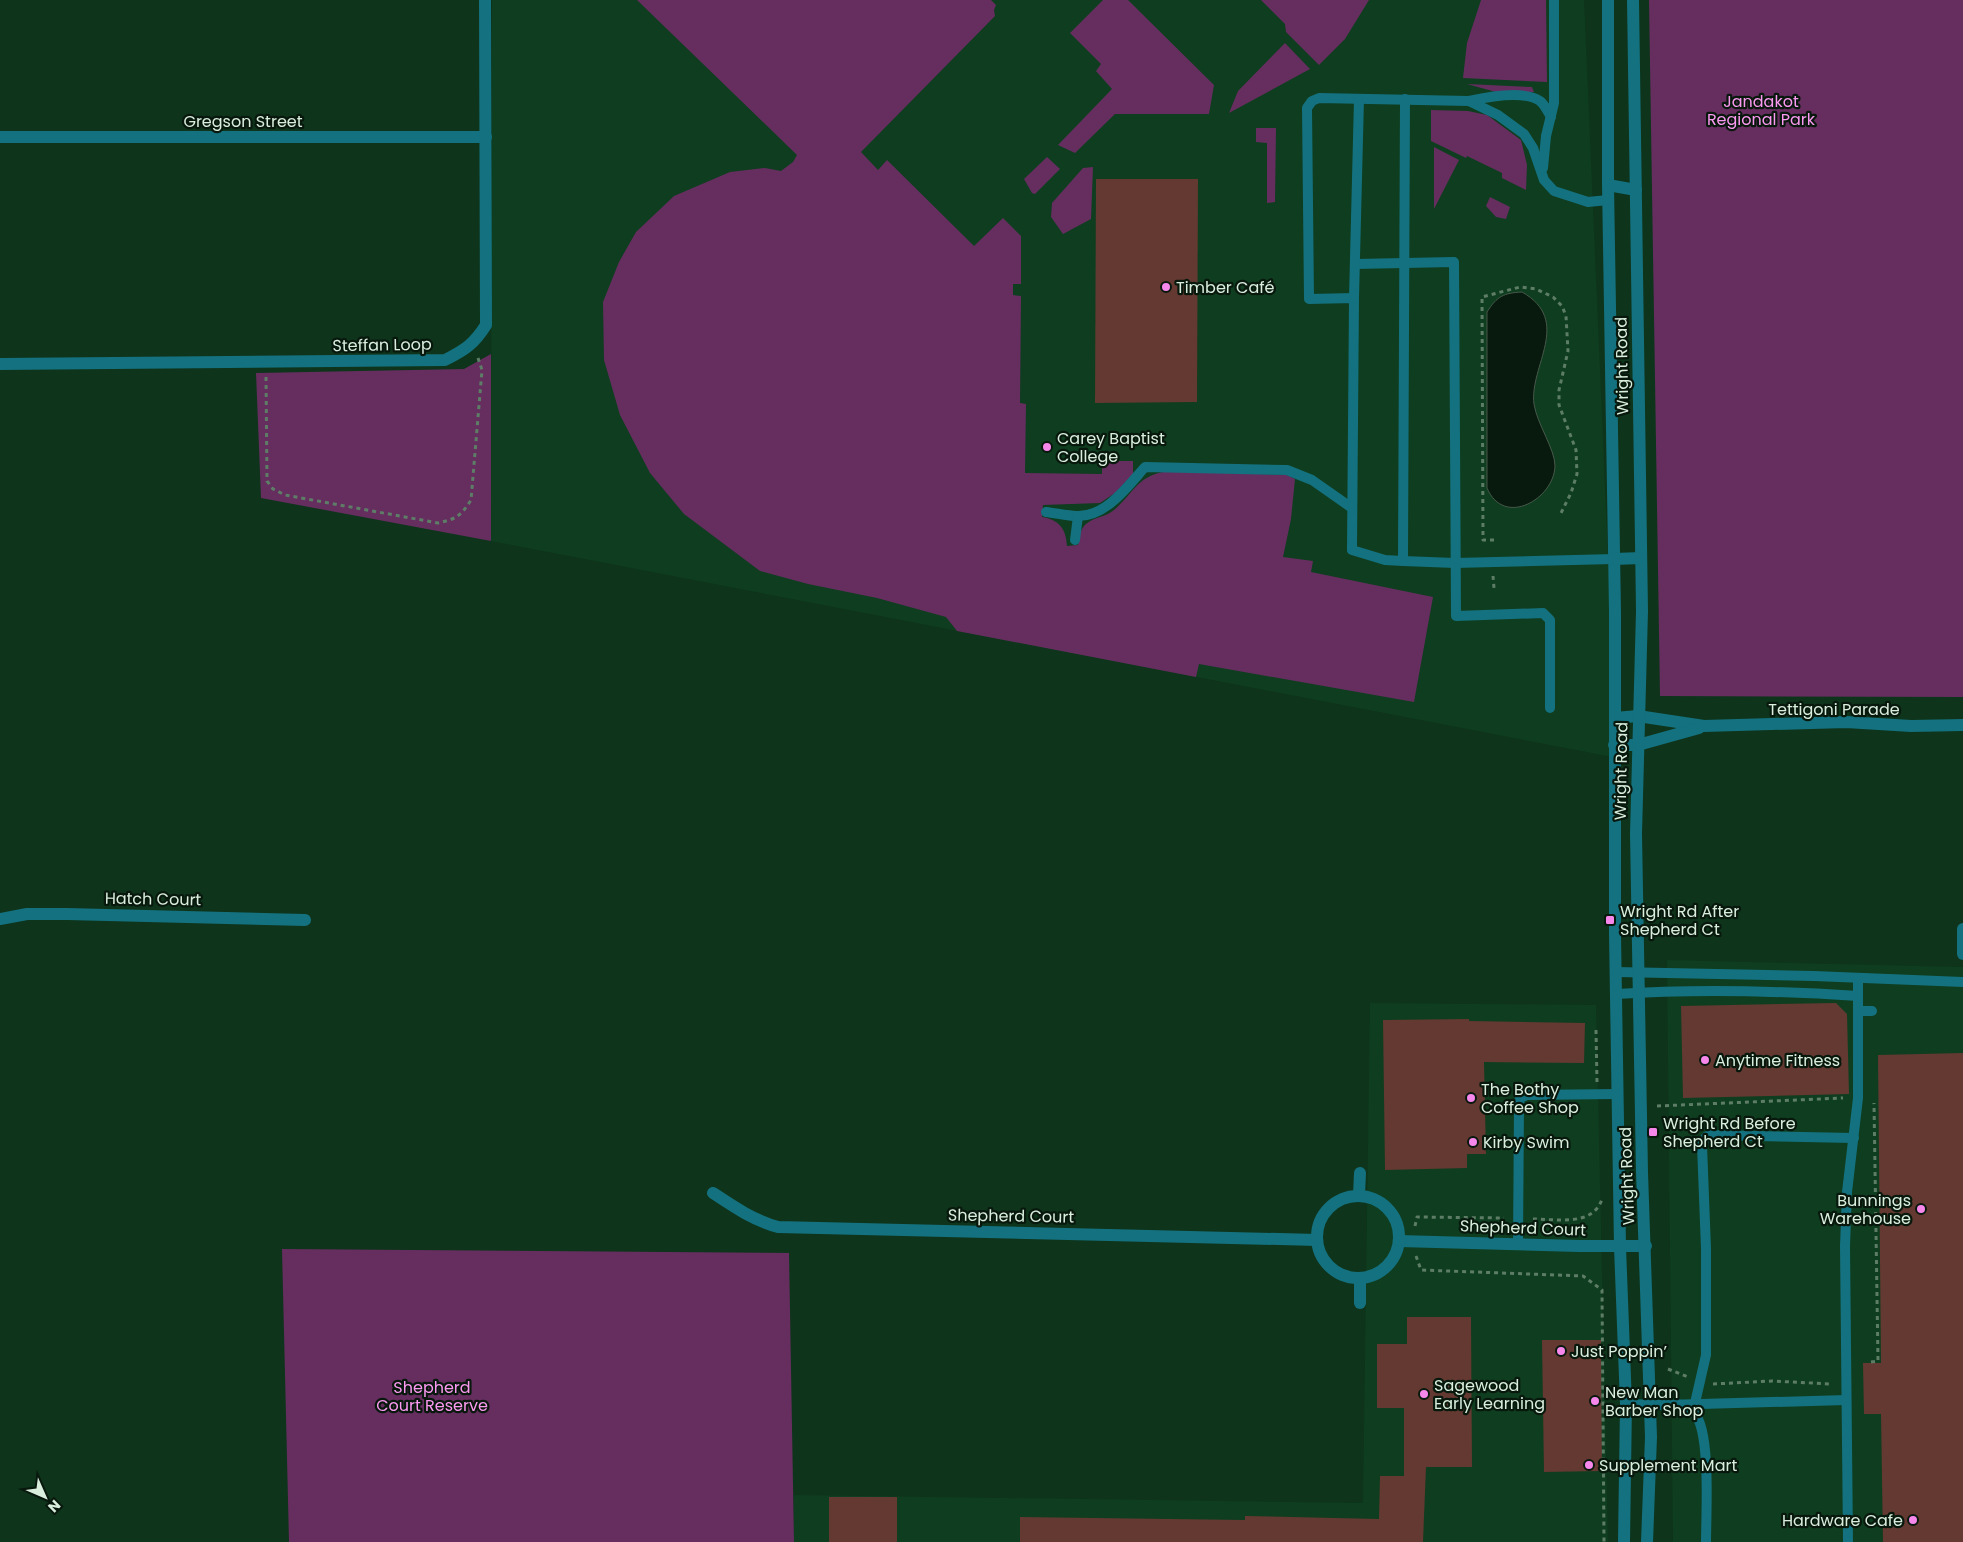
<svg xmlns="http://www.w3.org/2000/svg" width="1963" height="1542" viewBox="0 0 1963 1542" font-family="Poppins,sans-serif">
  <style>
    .built { fill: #0f3d1f }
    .green { fill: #652e5f }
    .water { fill: #08190d; stroke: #47594b }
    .building { fill: #643931 }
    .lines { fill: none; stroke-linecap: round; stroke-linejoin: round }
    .path { stroke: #5e7d67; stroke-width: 3; stroke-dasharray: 4 4; stroke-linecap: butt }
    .service { stroke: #14717f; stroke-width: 10 }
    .minor { stroke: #14717f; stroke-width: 12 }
    .tertiary { stroke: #14717f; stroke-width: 12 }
    .poi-dot { fill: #f788eb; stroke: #08180d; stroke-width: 2 }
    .labels { text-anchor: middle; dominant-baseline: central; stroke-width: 4.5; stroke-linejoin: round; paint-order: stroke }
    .park-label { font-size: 16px; fill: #fb99f0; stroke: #08180d }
    .street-label { font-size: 16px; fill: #d9eedd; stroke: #08180d }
    .poi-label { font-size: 16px; fill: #d9eedd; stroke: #08180d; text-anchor: start }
  </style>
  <rect width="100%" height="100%" fill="#0e341b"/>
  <!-- built -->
  <g class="built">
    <polygon points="492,0 1584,0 1615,718 1618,758 491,541"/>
    <polygon points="1667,960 1963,967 1963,1542 1673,1542"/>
    <polygon points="1370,1003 1596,1005 1608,1542 794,1542 794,1495 1363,1503"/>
  </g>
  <!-- green -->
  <g class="green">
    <path d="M637,0H991L996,5L994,10L995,16L861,152L878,170L887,160L974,246L1003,218L1021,236V284H1013V295L1021,296L1020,403L1026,404L1025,473L1102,474V461H1133V474L1115,493L1100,503L1043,505L1042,517C1059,520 1066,528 1067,546L1078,545C1079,538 1080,529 1086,524C1094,517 1106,517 1114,510C1135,492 1137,475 1169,471L1287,475L1295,479L1291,519L1283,557L1313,561L1311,572L1433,597L1414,702L1199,664L1196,677L957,631L946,617L877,598L808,584L760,571L684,514L650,473L620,415L604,360L603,302L619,262L636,232L674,196L730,172L765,168L781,171L793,162L797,155Z"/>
    <polygon points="1103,0 1128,0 1214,85 1209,114 1115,114 1075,153 1058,145 1112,89 1096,71 1101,64 1070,33"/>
    <polygon points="1261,0 1369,0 1345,39 1319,65 1286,32 1285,24"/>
    <polygon points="1481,0 1546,0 1547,82 1463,78 1467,43"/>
    <polygon points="1649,0 1963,0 1963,697 1660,696"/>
    <polygon points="1285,43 1310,69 1229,113 1238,91"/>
    <polygon points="1467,84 1532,87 1534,92 1496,92"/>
    <polygon points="1431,110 1468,111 1487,115 1521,140 1527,165 1526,190 1502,178 1502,173 1467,156 1466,158 1431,141"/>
    <polygon points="1256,128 1276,128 1275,202 1267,203 1267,143 1256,142"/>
    <polygon points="1434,147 1459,160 1434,209"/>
    <polygon points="1047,157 1060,169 1035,194 1032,193 1024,179"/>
    <polygon points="1093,167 1091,219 1063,234 1051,217 1052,203 1083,168"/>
    <polygon points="1490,197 1510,207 1506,219 1496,217 1486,206"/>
    <polygon points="491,354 491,541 261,498 256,373 464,369"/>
    <polygon points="282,1249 789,1253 794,1542 289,1542"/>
  </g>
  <!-- water -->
  <path class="water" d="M1522,292C1573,321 1529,366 1534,404C1537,424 1555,449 1555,466C1554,499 1504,528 1487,488V312C1497,296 1504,293 1522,292Z"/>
  <!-- building -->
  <g class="building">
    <polygon points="1096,179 1198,179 1197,402 1095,403"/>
    <polygon points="1836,1003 1847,1014 1849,1094 1683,1098 1681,1006"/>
    <polygon points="1469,1019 1469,1021 1585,1023 1584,1063 1484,1062 1486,1154 1467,1154 1467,1168 1385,1170 1383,1020"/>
    <polygon points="1963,1053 1963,1542 1883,1542 1881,1414 1864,1414 1863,1363 1881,1363 1878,1055"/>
    <polygon points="1407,1317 1471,1317 1472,1467 1426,1467 1423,1542 1020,1542 1020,1517 1245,1520 1245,1516 1379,1519 1380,1476 1404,1476 1404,1408 1377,1408 1377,1344 1407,1344"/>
    <polygon points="1542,1340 1601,1340 1602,1471 1544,1472"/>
    <rect x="829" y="1497" width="68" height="45"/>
  </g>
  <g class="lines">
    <!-- path -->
    <g class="path">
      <path d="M266,377L267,481L273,489L285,495L438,523C456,519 461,516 471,500L482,370L478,358"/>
      <polyline points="1494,540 1483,540 1482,297 1520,287 1536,289 1553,297 1562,306 1566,316 1568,351 1559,390 1559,405 1576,450 1577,474 1571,493 1561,513"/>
      <polyline points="1493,576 1494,588"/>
      <polyline points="1596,1030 1597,1082"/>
      <polyline points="1657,1106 1843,1098"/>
      <path d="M1533,1219C1556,1219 1593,1227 1602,1199"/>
      <polyline points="1415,1226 1417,1217 1504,1218"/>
      <polyline points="1416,1256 1421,1270 1583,1276 1602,1290 1604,1542"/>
      <polyline points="1871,1362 1878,1361 1874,1103"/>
      <polyline points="1668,1369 1688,1377"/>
      <polyline points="1713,1384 1772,1381 1831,1384"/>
    </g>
    <!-- service -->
    <g class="service">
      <polyline points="1469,101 1498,115 1524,134 1533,148 1544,180 1554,191 1588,202 1608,200"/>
      <path d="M1551,117C1548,112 1545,105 1540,101C1524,90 1487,97 1469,101L1319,98L1312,101L1307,108L1309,299L1354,298L1352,550L1385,560L1403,561L1455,563L1614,559"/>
      <polyline points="1543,168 1546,136 1554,103 1554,0"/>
      <polyline points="1355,264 1454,262 1456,616 1543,613 1550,620 1550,708"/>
      <polyline points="1354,298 1359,99"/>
      <path d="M1046,512C1056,513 1067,516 1077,516C1106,517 1128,486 1145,467L1287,470L1312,480L1352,508"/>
      <polyline points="1075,540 1078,516"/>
      <polyline points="1403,561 1405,99"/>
      <polyline points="1616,972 1814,976 1963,982"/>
      <path d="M1617,994C1695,989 1780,991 1858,996"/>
      <polyline points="1858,1011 1872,1011"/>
      <polyline points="1518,1244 1519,1105 1520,1098 1527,1095 1618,1094"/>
      <path d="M1695,1403L1706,1355V1249L1702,1145C1704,1140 1705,1136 1710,1135L1854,1138"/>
      <polyline points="1626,1404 1665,1405 1846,1400"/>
      <path d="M1678,1404C1683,1407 1691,1409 1695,1414C1711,1433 1706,1515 1706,1542"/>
      <polyline points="1848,1542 1845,1246 1847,1192 1858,1098 1858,978"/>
    </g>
    <!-- minor -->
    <g class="minor">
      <polyline points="0,137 486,137"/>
      <path d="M0,364L445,360C465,350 474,344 486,325L485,0"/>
      <polyline points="1615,718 1638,716 1704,726 1846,722 1911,726 1963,725"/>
      <polyline points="1614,745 1638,745 1699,728"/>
      <polyline points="0,919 27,914 67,914 305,920"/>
      <polyline points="1963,929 1963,954"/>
      <path d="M713,1193C734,1207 753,1220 778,1227L1317,1240"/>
      <polyline points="1359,1195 1360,1173"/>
      <circle cx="1358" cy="1237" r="41"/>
      <polyline points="1399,1241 1579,1246 1646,1246"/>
      <polyline points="1360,1303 1360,1278"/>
    </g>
    <!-- tertiary -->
    <g class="tertiary">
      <polyline points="1608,0 1608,185 1615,612 1615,934 1620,1247 1626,1404 1624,1542"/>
      <polyline points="1633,0 1642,611 1636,834 1642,1172 1651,1437 1647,1542"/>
      <polyline points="1608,185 1636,190"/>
      <polyline points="1614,559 1641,558"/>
    </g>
  </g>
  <!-- markers -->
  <g class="poi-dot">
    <circle cx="1166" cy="287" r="5"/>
    <circle cx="1047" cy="447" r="5"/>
    <rect x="1605" y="915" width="10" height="10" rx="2.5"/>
    <circle cx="1705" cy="1060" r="5"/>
    <circle cx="1471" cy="1098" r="5"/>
    <rect x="1648" y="1127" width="10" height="10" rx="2.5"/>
    <circle cx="1473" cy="1142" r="5"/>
    <circle cx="1921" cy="1209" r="5"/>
    <circle cx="1561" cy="1351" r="5"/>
    <circle cx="1424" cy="1394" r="5"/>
    <circle cx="1595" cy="1401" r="5"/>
    <circle cx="1589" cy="1465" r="5"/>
    <circle cx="1913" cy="1520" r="5"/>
  </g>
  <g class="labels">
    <!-- park labels -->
    <g class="park-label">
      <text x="1761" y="101">Jandakot<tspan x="1761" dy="18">Regional Park</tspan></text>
      <text x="432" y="1387">Shepherd<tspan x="432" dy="18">Court Reserve</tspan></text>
    </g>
    <!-- street labels -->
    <g class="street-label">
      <text x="243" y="121">Gregson Street</text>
      <text transform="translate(382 345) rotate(-1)">Steffan Loop</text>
      <text transform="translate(1622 366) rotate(-91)">Wright Road</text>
      <text x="1834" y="709">Tettigoni Parade</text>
      <text transform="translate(1621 771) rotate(-89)">Wright Road</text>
      <text transform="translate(153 899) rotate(1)">Hatch Court</text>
      <text transform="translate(1627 1176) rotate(-92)">Wright Road</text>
      <text transform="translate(1011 1216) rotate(1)">Shepherd Court</text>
      <text transform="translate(1523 1228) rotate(2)">Shepherd Court</text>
    </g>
    <!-- poi labels -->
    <g class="poi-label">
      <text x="1176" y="287">Timber Café</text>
      <text x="1057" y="438">Carey Baptist<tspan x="1057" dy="18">College</tspan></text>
      <text x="1620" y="911">Wright Rd After<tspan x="1620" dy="18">Shepherd Ct</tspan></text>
      <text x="1715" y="1060">Anytime Fitness</text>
      <text x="1481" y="1089">The Bothy<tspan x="1481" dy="18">Coffee Shop</tspan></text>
      <text x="1663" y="1123">Wright Rd Before<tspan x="1663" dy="18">Shepherd Ct</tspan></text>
      <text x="1483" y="1142">Kirby Swim</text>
      <text x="1911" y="1200" text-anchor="end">Bunnings<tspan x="1911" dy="18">Warehouse</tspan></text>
      <text x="1571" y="1351">Just Poppin’</text>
      <text x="1434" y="1385">Sagewood<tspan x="1434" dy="18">Early Learning</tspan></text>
      <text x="1605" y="1392">New Man<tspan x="1605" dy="18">Barber Shop</tspan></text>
      <text x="1599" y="1465">Supplement Mart</text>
      <text x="1903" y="1520" text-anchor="end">Hardware Cafe</text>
    </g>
  </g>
  <!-- north arrow -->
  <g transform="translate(45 1497) rotate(135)" stroke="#08180d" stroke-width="4" paint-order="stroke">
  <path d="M0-4L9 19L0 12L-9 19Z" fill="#d9eedd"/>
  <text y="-8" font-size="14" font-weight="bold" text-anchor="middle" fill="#d9eedd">N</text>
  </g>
</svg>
